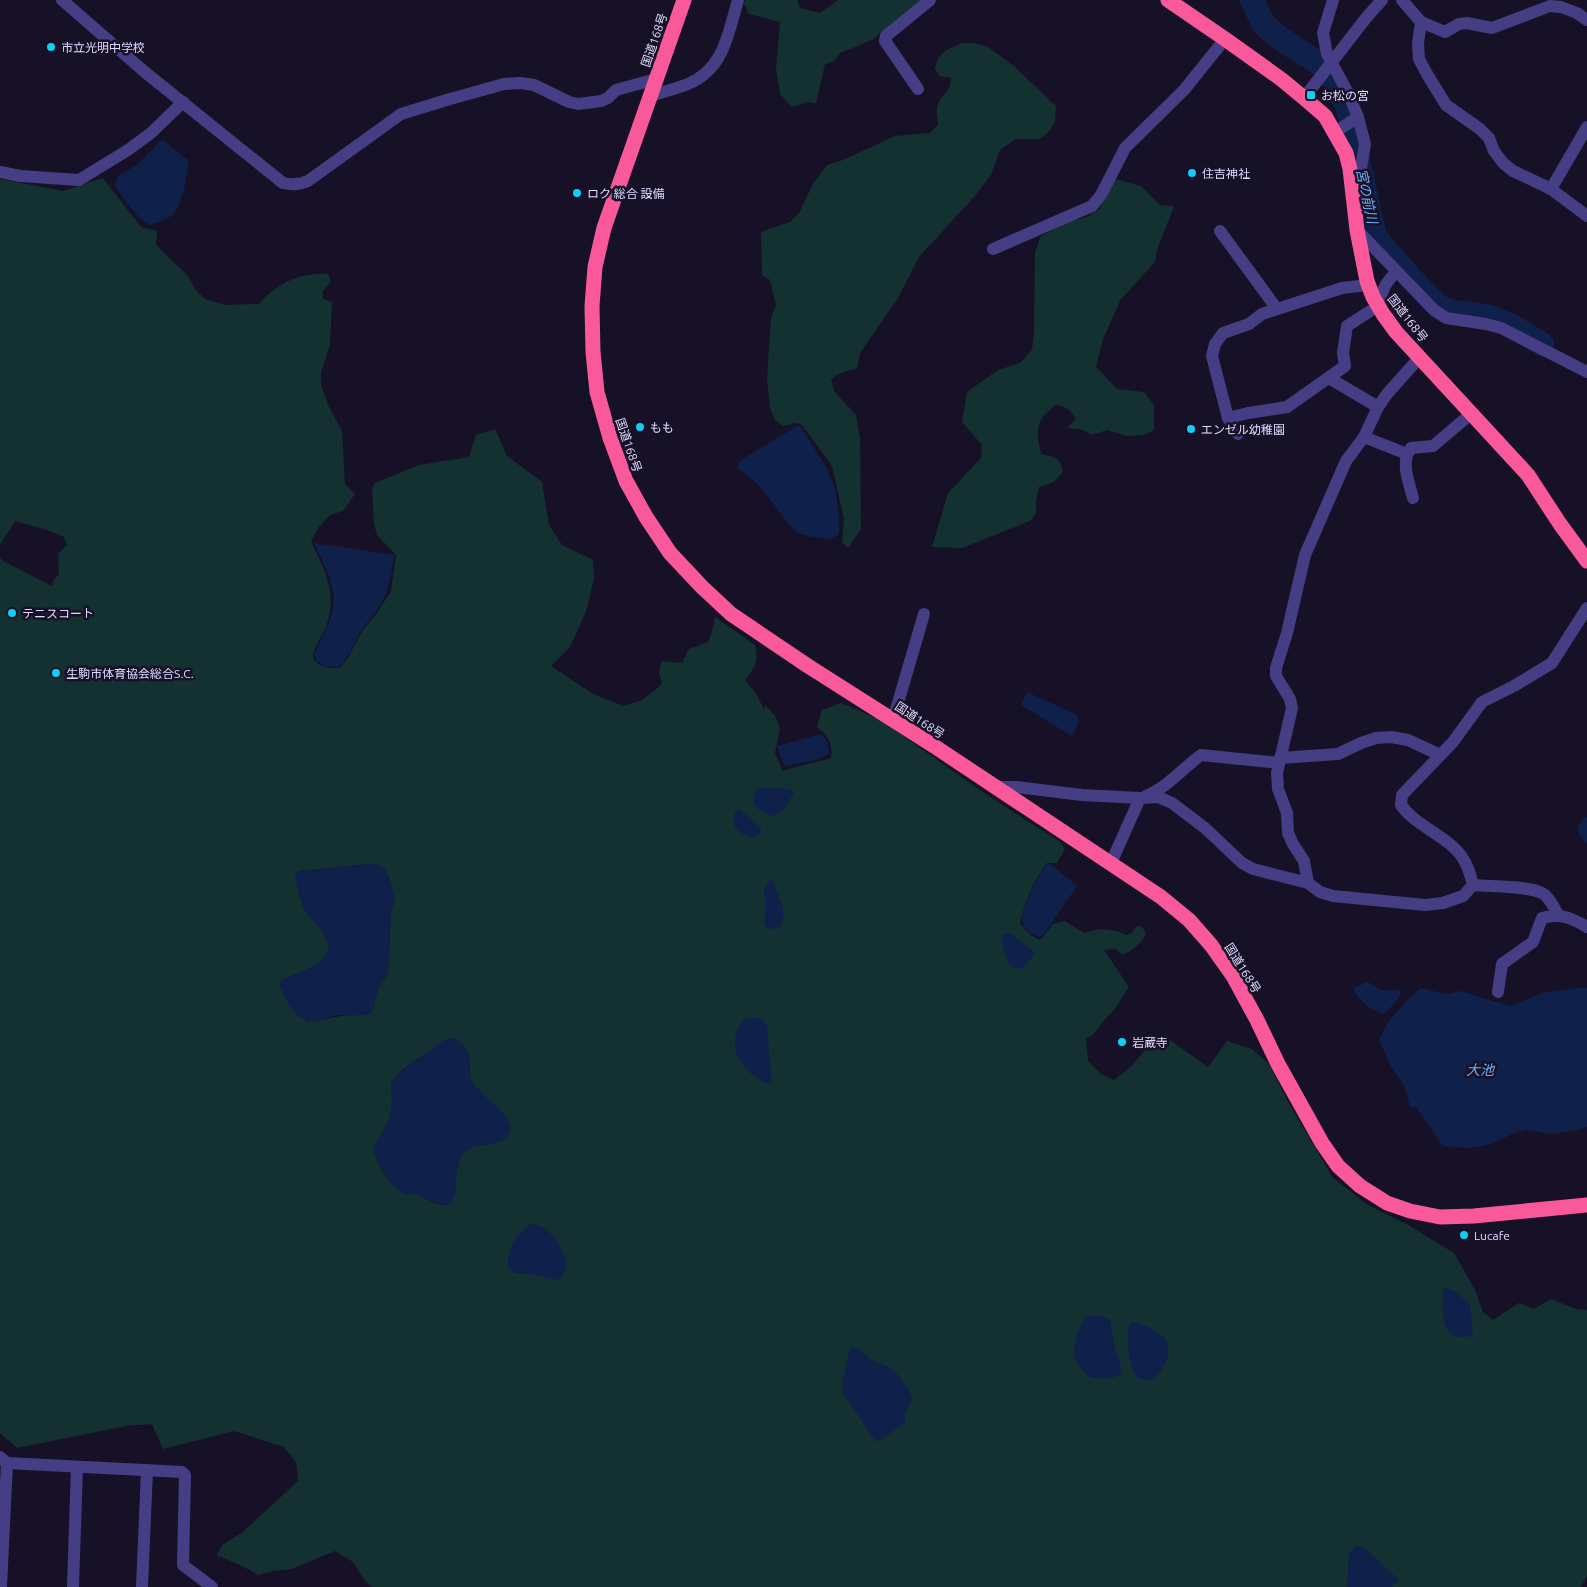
<svg xmlns="http://www.w3.org/2000/svg" width="1587" height="1587" viewBox="0 0 1587 1587" font-family="Ubuntu,'Noto Sans JP',sans-serif">
  <style>
    .green { fill: #143132; fill-rule: evenodd }
    .water { fill: #0f214a }
    .lines { fill: none; stroke-linecap: round; stroke-linejoin: round }
    .river { stroke: #0f214a; stroke-width: 24 }
    .minor { stroke: #453e85; stroke-width: 12 }
    .highway { stroke: #f9599b; stroke-width: 15 }
    .poi-dot { fill: #0cd0f7; stroke: #171128; stroke-width: 2 }
    .labels { text-anchor: middle; dominant-baseline: central; stroke-width: 5; stroke-linejoin: round; paint-order: stroke }
    .street-label { font-size: 12px; fill: #e0d9fe; stroke: #171128 }
    .poi-label { font-size: 12px; fill: #e0d9fe; stroke: #171128; text-anchor: start }
    .water-label { font-size: 14px; font-style: italic; fill: #6baffa; stroke: #171128 }
  </style>
  <rect width="100%" height="100%" fill="#171128"/>
  <!-- green -->
  <g class="green">
    <polygon points="745,0 797,0 800,8 820,13 838,0 921,0 872,40 840,53 834,61 825,64 816,103 808,102 792,107 780,94 776,69 780,22 749,14 744,4"/>
    <path d="M962,43H975L988,47L1015,67L1056,106L1055,122L1047,134L1039,139H1016L1000,150L991,175L974,197L919,257L898,298L860,353L857,369C847,370 839,373 831,379L834,391L856,415L860,438L861,529L848,548L842,542L844,519L832,466L802,425L795,423L783,426L775,420L770,408L767,379L771,318L776,305L770,280L762,275L761,232L790,222L799,213L813,184L827,165L843,160L895,136L930,133L938,125C938,120 936,113 937,108C940,94 950,95 951,78L940,76L935,69C938,51 947,50 962,43Z"/>
    <path d="M103,178L141,227L157,231L156,245L188,276L195,289L205,299L226,305L259,304C277,283 301,272 328,274L331,281L323,291V299L332,302L330,345L321,372V385L329,407L342,431L345,484L355,494L343,511L330,515L319,527L311,541C325,571 338,593 326,627C321,638 313,648 313,659C320,667 329,669 340,668L348,658L362,631L377,613L391,591L396,555L377,535L374,524L372,488L375,483L419,465L469,457L476,435L495,429L507,456L542,482L549,525L562,545L593,560L594,578L587,609L570,647L551,666L593,694L623,706L642,700L659,687L662,682L659,673L661,661L682,663L689,649L708,642L712,632L715,617L755,645C758,663 756,666 745,680L755,692L765,711V705L775,716L780,728L775,753L783,771C799,765 815,763 831,758C833,743 828,736 817,727L822,710L841,703L879,719L984,793L1060,842L1065,849L1057,863H1047C1034,880 1025,901 1020,923C1026,931 1030,936 1040,940L1053,924L1065,921L1084,933L1099,929L1117,931L1127,935L1132,933L1137,926L1142,927L1146,933C1143,943 1132,950 1123,955L1116,949L1104,950L1129,987L1116,1007L1102,1023L1092,1036L1086,1038L1088,1061L1101,1074L1114,1080L1132,1066L1155,1037L1167,1038L1208,1067L1227,1041L1252,1049L1269,1064L1287,1100L1333,1178L1368,1205L1408,1225L1454,1253L1475,1290L1483,1312L1493,1320L1519,1303L1534,1309L1551,1299L1576,1309L1587,1310V1576L1581,1587H372L365,1581L353,1562L335,1551L292,1569L273,1571L258,1575L244,1567L217,1555L222,1545L243,1532L298,1481L296,1462L284,1447L234,1431L163,1449L152,1424L126,1426L17,1448L0,1433V558L3,561L52,586L53,581L59,574L58,554L67,545L64,537L47,530L15,521L0,545V179L63,191ZM371,864L378,865L395,898L391,913L388,973L378,988L373,1009L367,1015C346,1012 327,1021 307,1021L282,980C295,974 313,969 324,958C340,942 310,921 304,908C300,898 296,884 296,873L300,871ZM463,1045C473,1059 465,1072 473,1084C475,1087 479,1090 482,1093L471,1148C448,1158 462,1192 450,1203C448,1206 442,1205 439,1204C432,1202 425,1198 418,1195C412,1193 404,1193 399,1190C386,1181 377,1163 373,1148L389,1121L392,1103L391,1082L401,1071L417,1059Z"/>
    <path d="M1116,179L1141,186L1160,205L1174,206L1158,247L1155,262L1121,299L1103,339L1096,367L1117,389L1144,392L1154,405V430L1144,435L1127,436L1107,430L1092,435L1081,429H1073L1067,427L1076,419C1070,410 1066,406 1056,405C1034,420 1036,431 1041,454C1055,457 1060,457 1063,472L1054,482L1039,487L1036,500V513L1030,521L962,548L932,547L948,493L981,458L982,445L962,422L967,392L998,370L1020,363L1032,350L1034,333L1035,252L1041,236L1071,221L1087,217L1099,209Z"/>
  </g>
  <!-- water -->
  <g class="water">
    <path d="M162,139L189,161C186,176 184,205 172,215C167,220 157,221 150,225C135,216 124,200 115,185L118,176L137,165Z"/>
    <path d="M797,426L801,427L826,467L835,488L839,519V532L837,536L828,539L808,536L797,532L791,527C773,505 764,485 738,469L737,466L741,460Z"/>
    <path d="M314,543L394,555C391,577 390,591 377,610C372,618 365,624 361,631C353,644 350,657 339,667L325,666L316,661L314,657L315,652L328,625L332,613L334,597L329,575Z"/>
    <polygon points="1027,692 1077,715 1079,723 1072,736 1021,705"/>
    <path d="M821,734C827,738 829,746 829,753L825,756L815,760L784,766L777,746Z"/>
    <path d="M761,788L791,789L794,792C790,801 781,816 771,816L758,809L754,803L755,792Z"/>
    <path d="M737,809H740L761,829V832C760,833 757,837 755,837C748,840 738,830 734,825V817Z"/>
    <path d="M1587,816V844C1577,834 1574,827 1587,816Z"/>
    <path d="M1049,863L1077,886L1044,934L1039,937C1032,935 1023,929 1022,921C1021,909 1040,870 1049,863Z"/>
    <path d="M371,864H378L384,868L389,876L395,898L391,913L388,973L378,988L372,1013C364,1017 350,1015 341,1015C331,1016 323,1020 314,1021C295,1022 284,998 279,983L282,980C295,974 313,969 324,958C340,942 310,921 304,908C300,898 296,884 295,873L300,871Z"/>
    <path d="M770,880L773,881C778,895 790,915 779,928L769,929L764,925L766,905L764,889Z"/>
    <path d="M1004,933L1011,934L1033,951L1034,955L1026,965L1020,969C1004,967 1005,951 1001,938Z"/>
    <path d="M1365,982C1372,982 1376,990 1384,990C1390,991 1394,988 1401,991V993C1397,1001 1391,1008 1383,1014C1372,1011 1358,1000 1354,990L1355,987L1360,986Z"/>
    <polygon points="1585,987 1587,988 1587,1127 1580,1129 1550,1134 1527,1130 1515,1133 1485,1146 1468,1148 1443,1146 1416,1107 1410,1107 1404,1085 1391,1067 1379,1040 1388,1022 1410,997 1421,988 1446,994 1460,991 1510,1006 1542,993"/>
    <path d="M746,1018H761L767,1025L772,1082L769,1084C748,1076 728,1055 737,1030C738,1025 743,1021 746,1018Z"/>
    <path d="M451,1038H455C462,1044 468,1049 470,1059C471,1068 468,1077 474,1085C483,1097 510,1113 510,1128C510,1147 479,1143 469,1149C451,1159 460,1199 449,1204C443,1207 433,1201 427,1199C424,1198 420,1196 417,1195C413,1194 409,1195 405,1194C391,1189 376,1162 373,1148L389,1121L392,1103L391,1082L410,1064L444,1040Z"/>
    <path d="M533,1223C553,1229 565,1249 567,1269L560,1278L556,1280L535,1275L515,1273L508,1267C506,1248 517,1232 533,1223Z"/>
    <path d="M1446,1287L1457,1293L1470,1304L1473,1335C1468,1337 1465,1337 1461,1337C1439,1336 1443,1306 1443,1290Z"/>
    <path d="M1088,1316H1101L1110,1320L1115,1348L1122,1371V1373C1115,1380 1099,1379 1090,1377C1073,1363 1071,1352 1078,1333C1080,1326 1082,1320 1088,1316Z"/>
    <path d="M1136,1322C1145,1326 1160,1331 1166,1340C1174,1352 1162,1374 1151,1380L1139,1379C1129,1369 1124,1335 1131,1323Z"/>
    <polygon points="853,1347 858,1348 870,1359 889,1367 899,1376 913,1397 905,1413 905,1420 904,1424 883,1438 880,1441 876,1441 870,1434 858,1415 843,1394 842,1383 850,1349"/>
    <polygon points="1356,1545 1364,1547 1398,1579 1398,1582 1392,1587 1347,1587 1349,1554"/>
  </g>
  <g class="lines">
    <!-- river -->
    <path class="river" d="M1252,0C1256,7 1259,17 1264,24C1279,41 1301,50 1318,63C1342,81 1352,117 1355,146L1375,237L1408,275L1438,306L1448,311L1490,317L1512,326L1542,344"/>
    <!-- minor -->
    <g class="minor">
      <path d="M62,0L146,73L283,183C292,185 299,185 308,181L401,114L450,99L504,84L520,83L534,85L569,102L578,104L601,101L608,98L616,90L656,79"/>
      <polyline points="1333,0 1323,33 1327,54 1348,93 1358,117 1365,144 1356,199"/>
      <polyline points="1402,0 1421,22 1418,43 1419,59 1427,74 1446,105 1480,129 1489,138 1494,151 1503,163 1513,171 1551,189 1587,216"/>
      <polyline points="1421,22 1445,32 1459,24 1467,23 1492,28 1550,6 1561,7 1577,13 1587,20"/>
      <polyline points="918,89 885,41 886,36 930,0"/>
      <path d="M650,96C662,92 676,89 688,84C724,69 728,34 738,0"/>
      <polyline points="1304,98 1366,18 1382,0"/>
      <polyline points="1335,132 1358,117"/>
      <polyline points="0,172 20,176 79,180 128,150 151,133 183,102"/>
      <polyline points="1551,189 1587,127"/>
      <polyline points="1357,230 1434,310 1446,318 1486,324 1501,328 1587,372"/>
      <polyline points="1220,231 1277,309"/>
      <polyline points="993,249 1092,206 1101,195 1125,148 1184,90 1225,39"/>
      <polyline points="1329,378 1378,407"/>
      <path d="M1228,418L1248,413L1287,407L1345,366L1343,353L1347,326L1378,306C1383,290 1384,283 1397,272"/>
      <polyline points="1238,434 1228,418 1212,356 1215,344 1223,333 1249,324 1262,314 1342,288 1368,285"/>
      <polyline points="1364,437 1407,454"/>
      <path d="M1413,498C1409,482 1400,462 1411,448L1433,446L1472,413"/>
      <polyline points="893,720 924,614"/>
      <polyline points="1280,758 1338,754 1361,743 1376,738 1391,737 1408,740 1440,755"/>
      <polyline points="995,787 1016,787 1082,795 1140,798"/>
      <path d="M1146,796C1168,787 1183,768 1201,755L1279,763"/>
      <path d="M1111,863L1140,798L1158,797L1172,803L1205,828L1242,863L1253,869L1308,883L1320,892L1333,896L1425,905L1443,903L1463,896L1473,885C1489,887 1536,885 1546,896C1551,901 1555,909 1559,916"/>
      <polyline points="1308,883 1304,861 1293,844 1288,833 1287,813 1278,789 1277,773 1292,708 1290,699 1276,676 1276,668 1287,633 1305,555 1346,461 1364,437 1378,407 1387,394 1420,357"/>
      <path d="M1473,885C1471,877 1469,869 1465,862C1452,837 1417,828 1401,805L1402,795L1453,742L1482,702L1514,686L1552,663L1587,608"/>
      <path d="M1498,992L1502,964L1533,942L1542,918C1560,913 1572,918 1587,927"/>
      <polyline points="0,1457 7,1463 182,1472 185,1475 183,1565 212,1587"/>
      <polyline points="1,1587 7,1463"/>
      <polyline points="73,1587 77,1467"/>
      <polyline points="142,1587 147,1470"/>
    </g>
    <!-- highway -->
    <g class="highway">
      <polyline points="684,0 604,228 595,267 592,306 593,352 597,392 610,438 626,481 646,517 670,553 702,587 731,614 808,666 937,748 1161,897 1189,920 1211,945 1233,976 1257,1020 1278,1064 1322,1143 1338,1166 1360,1186 1387,1203 1410,1211 1440,1217 1474,1216 1587,1205"/>
      <polyline points="1168,0 1225,39 1281,79 1304,98 1325,116 1346,153 1350,169 1357,230 1367,281 1373,297 1383,314 1396,332 1528,475 1560,524 1587,561"/>
    </g>
  </g>
  <!-- markers -->
  <g class="poi-dot">
    <circle cx="51" cy="47" r="5"/>
    <rect x="1306" y="90" width="10" height="10" rx="2.5"/>
    <circle cx="1192" cy="173" r="5"/>
    <circle cx="577" cy="193" r="5"/>
    <circle cx="640" cy="427" r="5"/>
    <circle cx="1191" cy="429" r="5"/>
    <circle cx="12" cy="613" r="5"/>
    <circle cx="56" cy="673" r="5"/>
    <circle cx="1122" cy="1042" r="5"/>
    <circle cx="1464" cy="1235" r="5"/>
  </g>
  <g class="labels">
    <!-- street labels -->
    <g class="street-label">
      <text transform="translate(654 40) rotate(-71)">国道168号</text>
      <text transform="translate(1408 318) rotate(52)">国道168号</text>
      <text transform="translate(629 445) rotate(71)">国道168号</text>
      <text transform="translate(920 720) rotate(33)">国道168号</text>
      <text transform="translate(1243 968) rotate(58)">国道168号</text>
    </g>
    <!-- poi labels -->
    <g class="poi-label">
      <text x="61" y="47">市立光明中学校</text>
      <text x="1321" y="95">お松の宮</text>
      <text x="1202" y="173">住吉神社</text>
      <text x="587" y="193">ロク 総合 設備</text>
      <text x="650" y="427">もも</text>
      <text x="1201" y="429">エンゼル幼稚園</text>
      <text x="22" y="613">テニスコート</text>
      <text x="66" y="673">生駒市体育協会総合S.C.</text>
      <text x="1132" y="1042">岩蔵寺</text>
      <text x="1474" y="1235">Lucafe</text>
    </g>
    <!-- water labels -->
    <g class="water-label">
      <text transform="translate(1367 196) rotate(78)">宮の前川</text>
      <text x="1480" y="1070">大池</text>
    </g>
  </g>
</svg>
